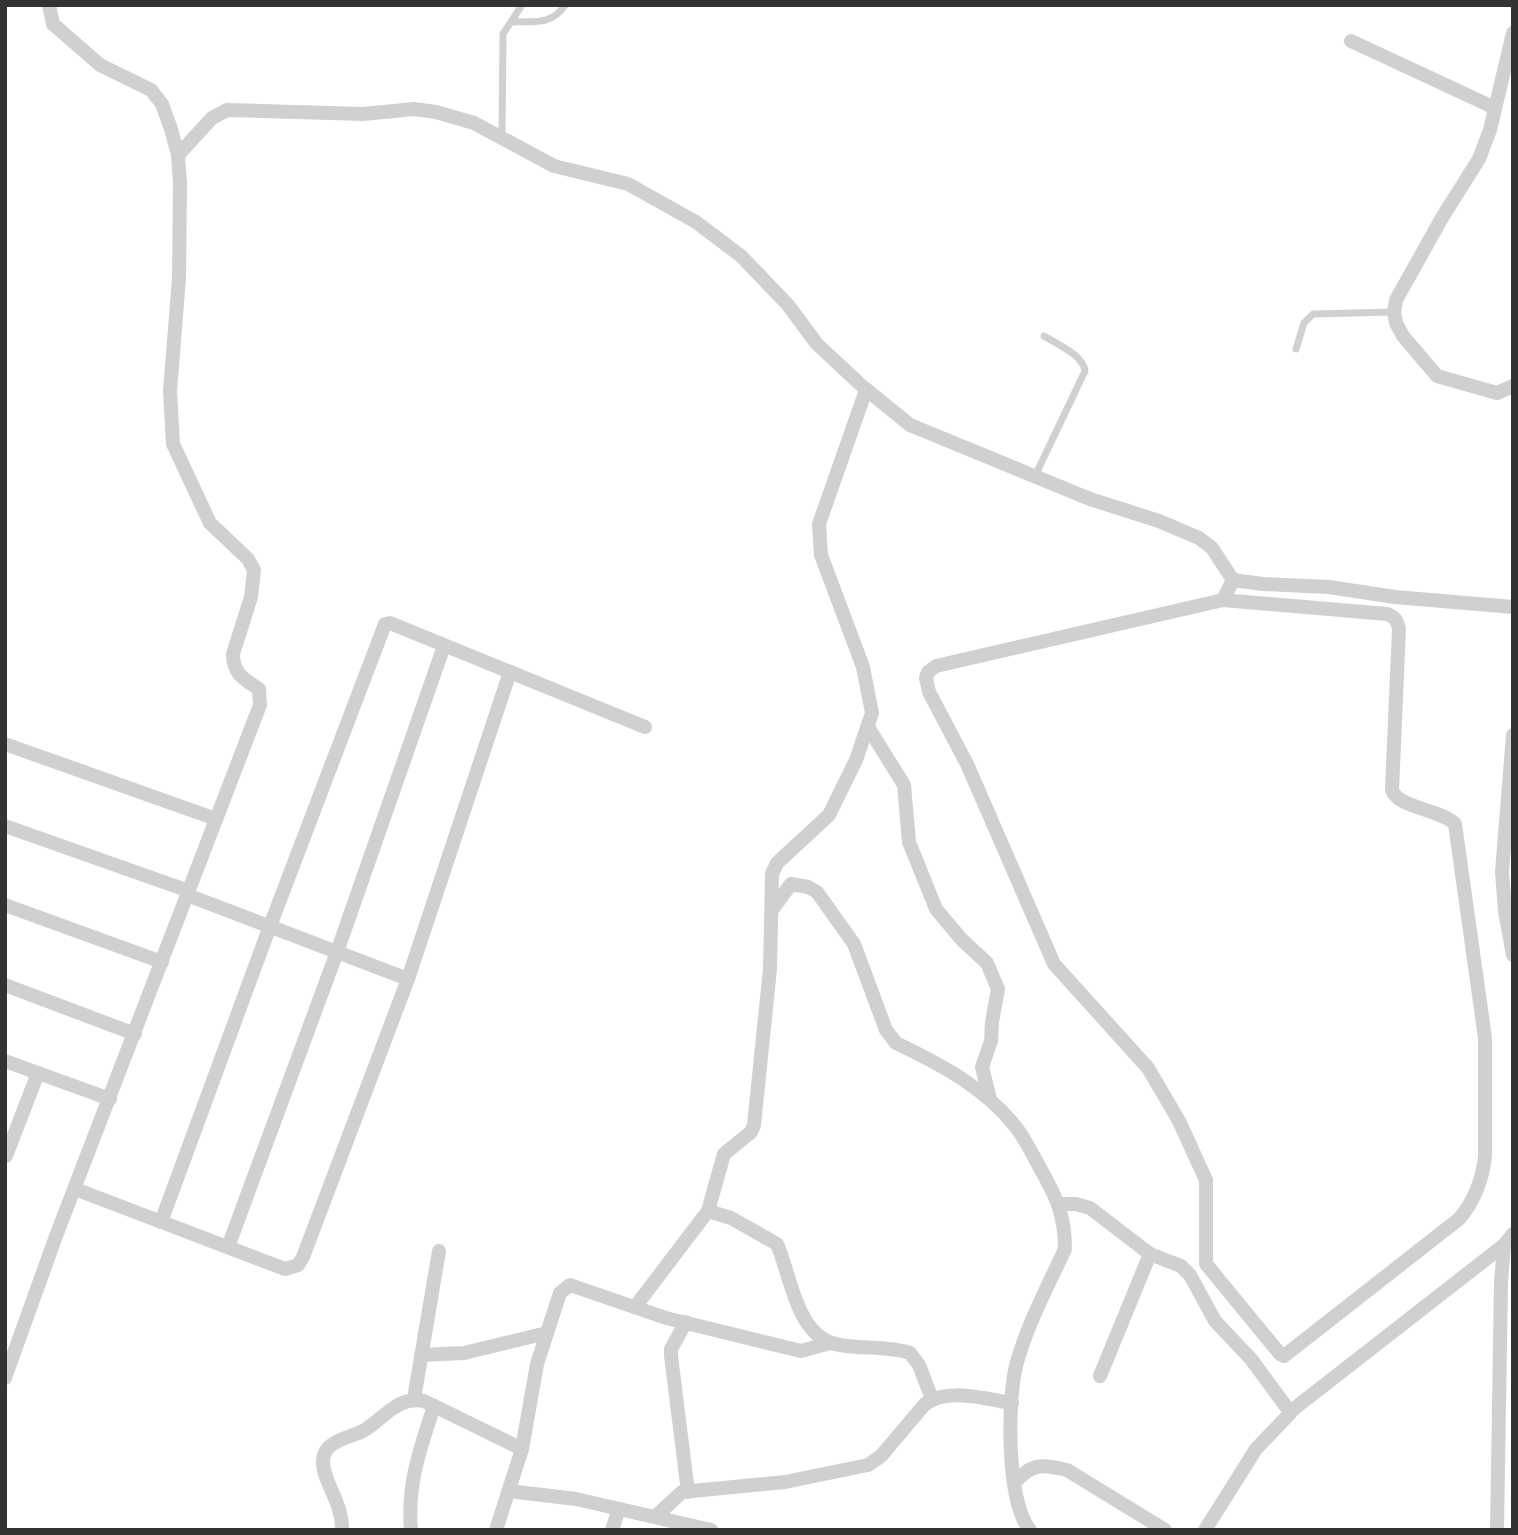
<svg xmlns="http://www.w3.org/2000/svg" width="1518" height="1535" viewBox="0 0 1518 1535" font-family="Helvetica,sans-serif">
  <style>
    .lines { fill: none; stroke-linecap: round; stroke-linejoin: round }
    .service { stroke: #d0d0d0; stroke-width: 7 }
    .minor { stroke: #d0d0d0; stroke-width: 14 }
  </style>
  <rect width="100%" height="100%" fill="#fff"/>
  <g class="lines">
    <!-- service -->
    <g class="service">
      <path d="M511,22C534,21 551,26 565,5"/>
      <polyline points="502,137 503,34 522,5"/>
      <polyline points="1296,349 1304,323 1313,314 1394,312"/>
      <path d="M1035,476L1085,371C1083,355 1057,344 1044,336"/>
    </g>
    <!-- minor -->
    <g class="minor">
      <polyline points="1513,33 1490,130 1479,159 1443,216 1396,300 1394,312 1396,323 1403,336 1437,376 1497,393 1513,386"/>
      <polyline points="1351,41 1495,108"/>
      <polyline points="178,155 212,118 227,110 363,114 414,109 436,112 474,123 554,166 628,184 696,222 741,256 788,305 817,344 862,386 910,425 1090,499 1159,521 1199,538 1212,548 1233,580 1263,584 1329,587 1395,597 1513,607"/>
      <path d="M1223,600L1387,614C1395,617 1397,620 1399,629L1392,790C1398,808 1440,809 1455,824L1485,1038V1156C1483,1178 1474,1202 1459,1219L1284,1356L1280,1354L1206,1264V1180L1179,1121L1148,1068L1054,964L967,764L929,692L926,678L928,672L936,666L1223,600L1233,580"/>
      <polyline points="868,727 904,785 909,842 936,909 962,940 987,963 998,989 992,1022 991,1041 982,1067 990,1099"/>
      <polyline points="1513,735 1502,872 1505,911 1513,955"/>
      <polyline points="5,744 216,819"/>
      <polyline points="5,826 189,891"/>
      <polyline points="187,895 408,979"/>
      <polyline points="5,905 162,962"/>
      <path d="M772,910L791,884L808,887L817,892L854,944L886,1030L896,1043C940,1064 984,1087 1015,1126C1025,1138 1032,1154 1040,1168C1056,1196 1065,1215 1065,1249C1048,1286 1028,1323 1017,1362C1007,1397 1006,1502 1030,1530"/>
      <polyline points="5,985 135,1034"/>
      <polyline points="5,1061 110,1099"/>
      <polyline points="6,1156 38,1073"/>
      <polyline points="75,1189 285,1269 298,1265 303,1257 408,979 510,672"/>
      <polyline points="1060,1204 1076,1204 1090,1208 1150,1254 1181,1266 1190,1275 1215,1321 1251,1359 1290,1412"/>
      <path d="M708,1211L731,1218L777,1244C791,1275 796,1339 840,1345C863,1349 888,1346 910,1353L919,1365L932,1399"/>
      <polyline points="161,1222 270,926 385,624 390,623 645,727"/>
      <polyline points="228,1247 337,952 444,646"/>
      <polyline points="635,1307 708,1211 724,1154 751,1132 754,1125 770,969 772,874 777,863 829,815 856,760 872,713 863,667 821,555 819,524 866,390"/>
      <polyline points="686,1322 671,1349 671,1356 688,1492"/>
      <polyline points="421,1355 464,1353 547,1333"/>
      <polyline points="1100,1376 1150,1254"/>
      <path d="M5,1378L56,1236L260,705L259,689C244,679 233,674 233,654L251,597L254,570L248,559L210,523L173,444L170,391L179,278L180,183L178,155L171,129L162,104L151,90L100,65L53,24L49,5"/>
      <polyline points="414,1399 439,1251"/>
      <path d="M1014,1483C1032,1463 1042,1464 1067,1470L1165,1530"/>
      <polyline points="509,1491 576,1499 711,1530"/>
      <path d="M655,1517L682,1492L785,1482L868,1465L881,1456L925,1404C948,1387 986,1399 1012,1403"/>
      <path d="M342,1530C343,1503 323,1482 323,1462C323,1457 325,1451 329,1447C337,1439 353,1436 363,1431C384,1419 396,1396 424,1401L522,1449"/>
      <path d="M411,1530C407,1484 420,1449 434,1406"/>
      <polyline points="496,1530 522,1449 537,1364 560,1293 570,1285 666,1318 801,1351 830,1343"/>
      <polyline points="612,1530 619,1509"/>
      <polyline points="1205,1530 1256,1449 1295,1408 1504,1245 1513,1234"/>
      <polyline points="1497,1530 1501,1282 1504,1245"/>
    </g>
  </g>
  <!-- border -->
  <rect width="1518" height="1535" fill="none" stroke="#333333" stroke-width="14"/>
</svg>
